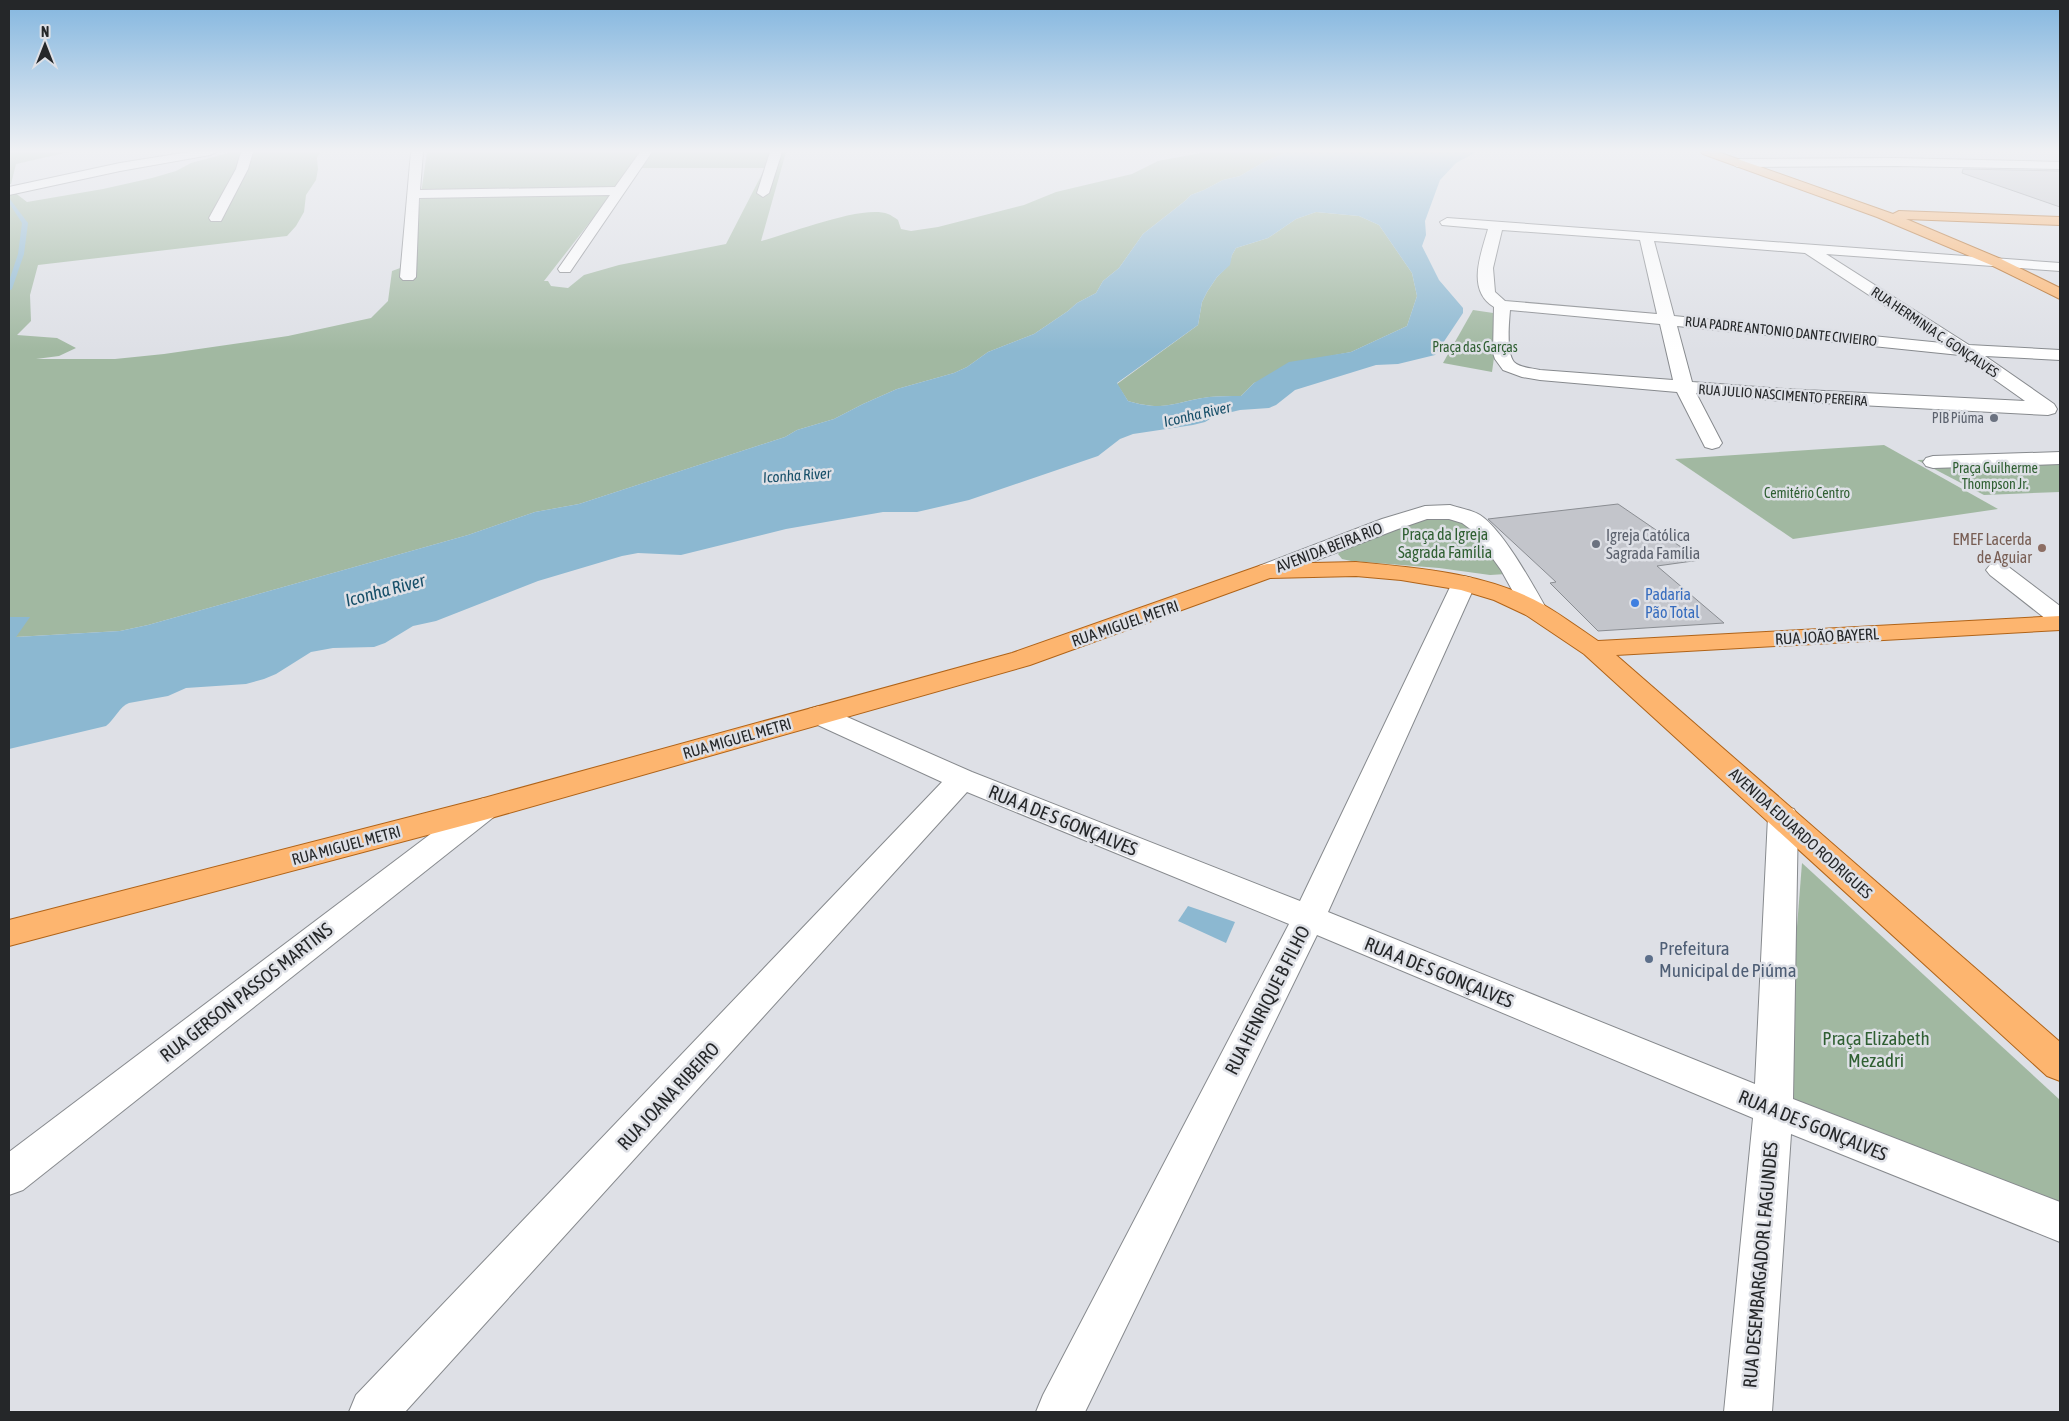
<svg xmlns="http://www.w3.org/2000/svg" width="2069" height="1421" viewBox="0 0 2069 1421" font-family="'Asap Condensed',sans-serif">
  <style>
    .green { fill: #a1b8a1; fill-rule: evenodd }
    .water { fill: #8cb8d1; fill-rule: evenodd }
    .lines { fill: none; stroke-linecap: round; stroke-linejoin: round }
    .stream { fill: #8cb8d1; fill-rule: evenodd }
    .building { fill: #c3c5cb; stroke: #8a8d92 }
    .minor-casing { stroke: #878a8e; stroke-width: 2 }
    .major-casing { stroke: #b06318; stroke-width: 2 }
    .minor { fill: #fff; fill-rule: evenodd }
    .major { fill: #fdb56f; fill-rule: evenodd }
    .worship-dot { fill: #6b7280; stroke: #dee0e6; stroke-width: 2 }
    .education-dot { fill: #8d6e63; stroke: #dee0e6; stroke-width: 2 }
    .shop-dot { fill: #3f7fe0; stroke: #dee0e6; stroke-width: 2 }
    .service-dot { fill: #5c6f8a; stroke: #dee0e6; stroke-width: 2 }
    .labels { text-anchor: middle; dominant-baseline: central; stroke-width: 5; stroke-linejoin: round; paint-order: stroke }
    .far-street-label { font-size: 14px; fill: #252729; stroke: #dee0e6 }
    .far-park-label { font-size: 14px; fill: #2f5f32; stroke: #dee0e6 }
    .far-worship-label { font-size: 14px; fill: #5b616d; stroke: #dee0e6; text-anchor: end }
    .far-water-label { font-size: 15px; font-style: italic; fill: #164e68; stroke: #dee0e6 }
    .park-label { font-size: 16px; fill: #2f5f32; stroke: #dee0e6 }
    .worship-label { font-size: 16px; fill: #5b616d; stroke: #dee0e6; text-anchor: start }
    .education-label { font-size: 16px; fill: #785e54; stroke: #dee0e6; text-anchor: end }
    .street-label { font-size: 16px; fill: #252729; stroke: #dee0e6 }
    .shop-label { font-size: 16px; fill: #366cbe; stroke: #dee0e6; text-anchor: start }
    .water-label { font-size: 18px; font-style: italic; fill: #164e68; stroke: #dee0e6 }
    .near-street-label { font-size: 19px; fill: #252729; stroke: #dee0e6 }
    .near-service-label { font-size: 19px; fill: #4e5e75; stroke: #dee0e6; text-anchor: start }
    .near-park-label { font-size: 19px; fill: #2f5f32; stroke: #dee0e6 }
  </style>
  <rect width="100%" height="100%" fill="#dee0e6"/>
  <!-- green -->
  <g class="green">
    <polygon points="9,152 69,152 16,164 11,184 9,184"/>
    <path d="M232,152H320L317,158L318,169L316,180L306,195L304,212L296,226L287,236L38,265L30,295L31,321L17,335L57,338L76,348L59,356L36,359H115L164,354L288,336L371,318L388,301L392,271L411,264L427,152H786L761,241C789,234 863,204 888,214C891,215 895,218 898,220L901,229L911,231L938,227L1024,205L1056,192L1132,174L1158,161L1206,152H1287L1264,162L1240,176L1223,180L1204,190L1191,195L1185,201L1143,234L1119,268L1103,281L1096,293L1077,303L1068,311L1034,334L988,352L967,367L954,373L897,389L863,404L834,419L797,430L785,437L579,504L535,512L468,535L148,625L120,631L15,637L29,617H9V194L14,192L27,202L103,189L152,178L176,171L191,163ZM632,168H765L726,244L619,265L584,275L568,288L551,286L548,281H544Z"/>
    <path d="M1316,212L1359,216L1379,225L1412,273L1417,296L1407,326L1351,352L1325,357L1254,383L1241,396C1230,396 1219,396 1209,397C1174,402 1165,412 1128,401L1117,384L1198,325L1202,302L1207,292L1217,277L1229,265L1232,255L1236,248L1268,238L1296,219Z"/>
    <polygon points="1473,310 1500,314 1492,372 1443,363"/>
    <polygon points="1884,445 1998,509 1793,539 1675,459"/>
    <polygon points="2060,456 2060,492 1984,495 1917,460"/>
    <polygon points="1440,516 1473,525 1506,574 1490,575 1439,568 1351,561 1342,559 1338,554 1341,550 1411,524"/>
    <polygon points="1802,863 2060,1100 2060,1214 1783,1106"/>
  </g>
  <!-- water -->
  <g class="water">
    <path d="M1287,152H1476L1456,163L1440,180L1425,221L1426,235L1422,246L1439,280L1463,308V313L1435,355L1398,364L1376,365L1295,390L1276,405L1269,408L1240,410L1215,416L1205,422L1193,425L1133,434L1120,439L1098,456L969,500L917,512H883L786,529L681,555L638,553L622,556L538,581L436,621L413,626L385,643L374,647L333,648L311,652L276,674L264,679L246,684L186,688L168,696L129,703C119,707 115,719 106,726L9,749V617H30L16,637L120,631L148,625L468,535L535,512L579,504L785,437L797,430L834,419L863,404L897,389L954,373L967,367L988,352L1034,334L1068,311L1077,303L1096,293L1103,281L1119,268L1143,234L1185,201L1191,195L1204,190L1223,180L1240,176L1264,162ZM1316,212L1359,216L1379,225L1412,273L1417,296L1407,326L1351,352L1289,362L1254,383L1241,396C1230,396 1219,396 1209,397C1175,402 1164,412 1128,401L1117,383L1198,325L1202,302L1207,292L1217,277L1230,265L1232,255L1236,248L1268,238L1296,219Z"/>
    <polygon points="1188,906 1235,922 1226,943 1178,921"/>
  </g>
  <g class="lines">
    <!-- stream -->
    <polygon class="stream" points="9,198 28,223 24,254 12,289 9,291 9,281 18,254 22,223 9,203"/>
  </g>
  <!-- building -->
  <g class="building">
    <polygon points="1963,169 2060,171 2060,207 1962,173"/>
    <polygon points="1618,504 1700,560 1657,566 1724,623 1598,631 1550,583 1556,582 1488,519"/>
  </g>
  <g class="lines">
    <!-- minor casing -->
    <g class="minor-casing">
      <g id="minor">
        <polygon points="189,152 216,152 210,155 120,171 9,195 9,187 120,163"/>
        <polygon points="241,152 253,152 248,169 221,221 211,221 209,218 236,169"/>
        <polygon points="411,152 423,152 420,190 615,187 640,152 652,152 570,272 560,272 558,269 610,195 419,198 416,277 413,280 403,280 400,277"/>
        <polygon points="770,152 782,152 769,193 763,197 757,193"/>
        <polygon points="1896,158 2060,162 2060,169 1896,166 1737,167 1731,163 1737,159"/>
        <path d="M1447,218L2060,263V271L1826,254L1969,345L2060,350V360L1985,356L2054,404L2057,409L2055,413L2048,415L1784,401L1696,393L1722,443L1719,447L1712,449L1705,447L1677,392L1540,380L1522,377L1503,370L1495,359L1493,353L1494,307C1466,290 1481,254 1488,229L1442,225L1440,222ZM1502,230L1640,240L1657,314L1505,301L1495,292L1493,268ZM1654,241L1805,253L1942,343L1674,316ZM1510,310L1660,324L1673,380L1540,370C1532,368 1520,368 1514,362C1506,353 1509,322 1510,310ZM1677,326L1960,355L2025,401L1784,389L1692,382Z"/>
        <polygon points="2060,452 2060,464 1933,468 1926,466 1923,462 1926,458 1933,456"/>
        <path d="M1450,505C1459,508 1472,510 1480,515C1503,530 1533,585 1547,610L1544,615L1535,617L1526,615L1501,570L1473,531L1462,523L1449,519H1427L1398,529L1275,576L1267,578L1259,576L1255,571L1259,566L1382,519L1425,506Z"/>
        <polygon points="1998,563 2006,565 2060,606 2060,625 2051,623 1990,575 1986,570 1990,565"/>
        <polygon points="1464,576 1472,578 1476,583 1328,912 1755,1084 1768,817 1772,809 1783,806 1794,809 1798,817 1793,1099 2060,1202 2060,1242 1791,1134 1772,1412 1724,1412 1753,1118 1317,935 1085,1412 1036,1412 1043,1395 1289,924 967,792 405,1412 349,1412 356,1395 942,782 809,721 805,715 809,709 819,706 829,709 972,772 1300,901 1452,583 1456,578"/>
        <polygon points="484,798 495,802 499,809 495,816 23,1190 9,1195 9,1152 473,802"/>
      </g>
    </g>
    <!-- major casing -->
    <g class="major-casing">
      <g id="major">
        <polygon points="1701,152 1718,152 1893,214 1899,211 2060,217 2060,225 1906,219 2001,259 2060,288 2060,299 1991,265 1877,217 1703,154"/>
        <path d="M1356,562C1419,568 1488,573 1544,605C1563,616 1580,629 1598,641L2060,616V630L1616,655L2060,1042V1081L2047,1076L1584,654L1526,615L1494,600L1461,590L1401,580L1356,576L1270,578L1030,665L484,820L9,946V920L484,798L1012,653L1259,566L1267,564Z"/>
      </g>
    </g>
    <!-- minor -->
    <use href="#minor" class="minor"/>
    <!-- major -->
    <use href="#major" class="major"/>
  </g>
  <!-- sky -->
  <linearGradient id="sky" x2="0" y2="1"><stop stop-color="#83b6df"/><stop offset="0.43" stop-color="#f0f1f4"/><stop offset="1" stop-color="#f0f1f4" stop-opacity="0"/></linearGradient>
  <rect width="2069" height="351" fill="url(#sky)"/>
  <!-- markers -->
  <g class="worship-dot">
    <circle cx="1994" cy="418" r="5"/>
    <circle cx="1596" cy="544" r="5"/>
  </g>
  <circle class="education-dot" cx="2042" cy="548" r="5"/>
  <circle class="shop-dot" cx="1635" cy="603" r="5"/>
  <circle class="service-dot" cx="1649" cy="959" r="5"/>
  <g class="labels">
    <!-- far-street labels -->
    <g class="far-street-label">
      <text transform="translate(1781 331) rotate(6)">RUA PADRE ANTONIO DANTE CIVIEIRO</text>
      <text transform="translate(1935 332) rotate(34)">RUA HERMINIA C. GONÇALVES</text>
      <text transform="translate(1783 395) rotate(4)">RUA JULIO NASCIMENTO PEREIRA</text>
    </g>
    <!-- far-park labels -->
    <g class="far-park-label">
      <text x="1475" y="347">Praça das Garças</text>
      <text x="1995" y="468">Praça Guilherme<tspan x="1995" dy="16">Thompson Jr.</tspan></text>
      <text x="1807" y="493">Cemitério Centro</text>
    </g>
    <!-- far-worship labels -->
    <g class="far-worship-label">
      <text x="1984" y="418">PIB Piúma</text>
    </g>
    <!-- far-water labels -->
    <g class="far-water-label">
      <text transform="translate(1197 414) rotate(-13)">Iconha River</text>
      <text transform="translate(797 475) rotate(-4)">Iconha River</text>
    </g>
    <!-- park labels -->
    <g class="park-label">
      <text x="1445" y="534">Praça da Igreja<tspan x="1445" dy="18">Sagrada Família</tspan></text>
    </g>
    <!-- worship labels -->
    <g class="worship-label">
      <text x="1606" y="535">Igreja Católica<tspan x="1606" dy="18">Sagrada Família</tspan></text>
    </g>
    <!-- education labels -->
    <g class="education-label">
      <text x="2032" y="539">EMEF Lacerda<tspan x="2032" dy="18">de Aguiar</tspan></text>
    </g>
    <!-- street labels -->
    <g class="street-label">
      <text transform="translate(1329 547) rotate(-21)">AVENIDA BEIRA RIO</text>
      <text transform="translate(1125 623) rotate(-19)">RUA MIGUEL METRI</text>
      <text transform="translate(1827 636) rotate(-3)">RUA JOÃO BAYERL</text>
      <text transform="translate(737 738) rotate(-16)">RUA MIGUEL METRI</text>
      <text transform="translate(1801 833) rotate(42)">AVENIDA EDUARDO RODRIGUES</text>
      <text transform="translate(346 845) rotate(-15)">RUA MIGUEL METRI</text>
    </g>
    <!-- shop labels -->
    <g class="shop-label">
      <text x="1645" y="594">Padaria<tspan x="1645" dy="18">Pão Total</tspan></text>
    </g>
    <!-- water labels -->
    <g class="water-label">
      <text transform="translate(385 590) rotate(-15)">Iconha River</text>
    </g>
    <!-- near-street labels -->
    <g class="near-street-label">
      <text transform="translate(1063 820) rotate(22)">RUA A DE S GONÇALVES</text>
      <text transform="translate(1439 972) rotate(22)">RUA A DE S GONÇALVES</text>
      <text transform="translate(246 992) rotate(-38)">RUA GERSON PASSOS MARTINS</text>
      <text transform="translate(1267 1000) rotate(-63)">RUA HENRIQUE B FILHO</text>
      <text transform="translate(668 1096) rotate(-47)">RUA JOANA RIBEIRO</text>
      <text transform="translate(1813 1125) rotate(22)">RUA A DE S GONÇALVES</text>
      <text transform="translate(1760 1265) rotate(-85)">RUA DESEMBARGADOR L FAGUNDES</text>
    </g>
    <!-- near-service labels -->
    <g class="near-service-label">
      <text x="1659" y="948">Prefeitura<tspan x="1659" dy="22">Municipal de Piúma</tspan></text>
    </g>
    <!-- near-park labels -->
    <g class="near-park-label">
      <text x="1876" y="1038">Praça Elizabeth<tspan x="1876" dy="22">Mezadri</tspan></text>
    </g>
  </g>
  <!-- border -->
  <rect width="2069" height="1421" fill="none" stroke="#252729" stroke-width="20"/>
  <!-- north arrow -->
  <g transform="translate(45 45)" stroke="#dee0e6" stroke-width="4" paint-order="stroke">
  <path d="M0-4L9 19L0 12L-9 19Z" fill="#252729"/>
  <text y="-8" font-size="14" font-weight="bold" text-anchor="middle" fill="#252729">N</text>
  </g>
</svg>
